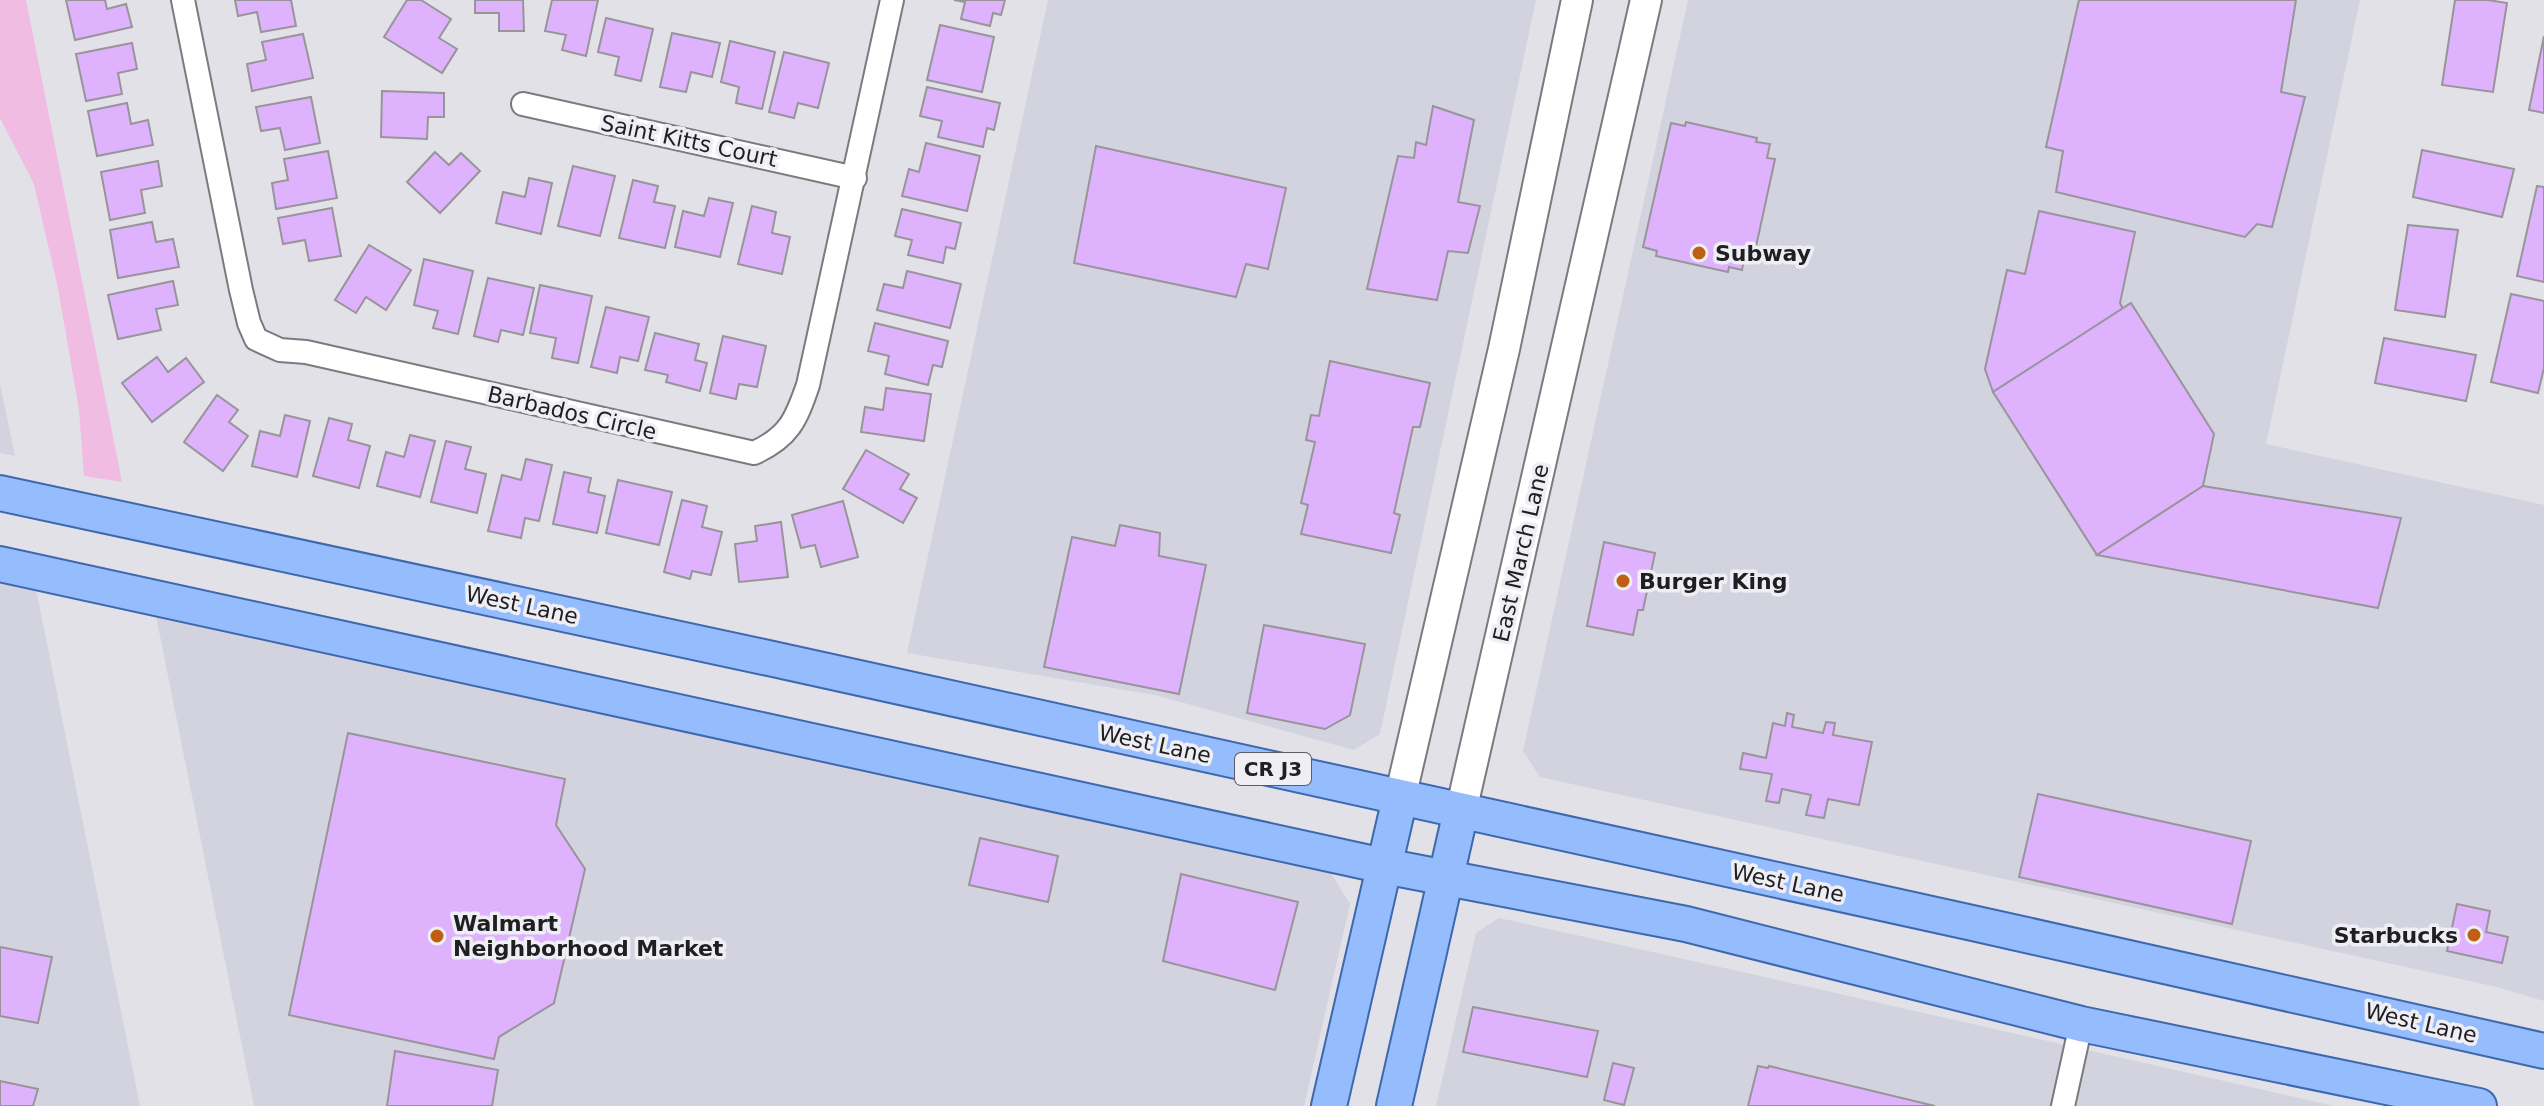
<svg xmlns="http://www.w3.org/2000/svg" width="2544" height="1106" viewBox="0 0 2544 1106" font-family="'DejaVu Sans',sans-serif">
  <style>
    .built { fill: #d3d3e0 }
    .green { fill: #f0bce2 }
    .building { fill: #dfb2fe; stroke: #98959a; stroke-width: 2 }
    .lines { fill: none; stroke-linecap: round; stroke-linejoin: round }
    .street-casing { stroke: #7a7a7f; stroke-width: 26 }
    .secondary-casing { stroke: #7a7a7f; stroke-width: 34 }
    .primary-casing { stroke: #3e68ae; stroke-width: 38 }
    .street { stroke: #fff; stroke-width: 22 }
    .secondary { stroke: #fff; stroke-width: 30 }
    .primary { stroke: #95bcfc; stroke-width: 34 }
    .poi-dot { fill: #be6014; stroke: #eeeef4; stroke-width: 3 }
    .labels { text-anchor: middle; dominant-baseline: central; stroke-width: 7; stroke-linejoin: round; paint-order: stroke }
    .shield { fill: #eeeef4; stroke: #5d5d60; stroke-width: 2 }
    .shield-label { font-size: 20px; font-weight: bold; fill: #1f1f21 }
    .street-label { font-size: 22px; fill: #1f1f21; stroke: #eeeef4 }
    .poi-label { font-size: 22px; font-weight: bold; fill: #1f1f21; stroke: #eeeef4; text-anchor: start }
  </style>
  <rect width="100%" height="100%" fill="#e1e1e7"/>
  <!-- built -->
  <g class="built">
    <polygon points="1048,0 1536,0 1380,734 1354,750 1155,695 907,653"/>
    <polygon points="1688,0 2360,0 2266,444 2544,505 2544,1001 2497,987 1540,777 1523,751"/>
    <polygon points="0,384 15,456 0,453"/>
    <polygon points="0,584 36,589 140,1106 0,1106"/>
    <polygon points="156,616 1329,870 1350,904 1304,1106 254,1106"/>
    <polygon points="1499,918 1765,977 2334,1106 1436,1106 1476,933"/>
  </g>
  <!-- green -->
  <polygon class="green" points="0,0 26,0 122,482 84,476 79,410 58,288 34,184 0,118"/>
  <!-- building -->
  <g class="building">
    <polygon points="66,0 105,0 107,9 126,4 132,27 75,40"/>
    <polygon points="235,0 291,0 296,26 261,32 257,12 238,16"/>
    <polygon points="407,0 421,0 451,19 439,38 457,49 442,73 384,37"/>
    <polygon points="475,0 523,0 524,31 499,31 499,13 475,13"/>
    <polygon points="552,0 598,0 586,56 562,50 566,35 545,31"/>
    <polygon points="954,0 1005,0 1001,15 993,13 990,26 961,19 965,2"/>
    <polygon points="2079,0 2296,0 2281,92 2305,97 2272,227 2257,224 2245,237 2056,192 2063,151 2046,147"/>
    <polygon points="2455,0 2488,0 2507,3 2493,92 2442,85"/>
    <polygon points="606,18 653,29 641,81 615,75 619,57 598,52"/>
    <polygon points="940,25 994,37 982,92 927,80"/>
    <polygon points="672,33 720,43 712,77 691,72 686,92 660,87"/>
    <polygon points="303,34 313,78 252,91 247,64 266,60 262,42"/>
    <polygon points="2544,36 2544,113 2529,110"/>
    <polygon points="730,41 775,52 762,109 736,103 739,87 721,82"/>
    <polygon points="132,43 137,69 118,73 122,94 86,101 76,54"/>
    <polygon points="784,52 829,63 818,108 798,103 794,118 769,112"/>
    <polygon points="927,87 1000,103 994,130 987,128 983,147 938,137 942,121 920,116"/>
    <polygon points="382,91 444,93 444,117 428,117 427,139 381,137"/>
    <polygon points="311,97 320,143 285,150 280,128 261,131 256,107"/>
    <polygon points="127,103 131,124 148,120 153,145 97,156 88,111"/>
    <polygon points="1433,106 1474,120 1458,202 1480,206 1468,253 1448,251 1437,300 1367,289 1398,156 1414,158 1416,142 1426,145"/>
    <polygon points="1686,122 1757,138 1756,142 1770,144 1767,158 1775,159 1754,256 1745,254 1742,270 1729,267 1728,272 1656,256 1657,251 1643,247 1671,123 1685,126"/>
    <polygon points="926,143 980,156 967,211 902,196 909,169 919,172"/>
    <polygon points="1096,146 1286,188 1268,269 1246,264 1236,297 1074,263"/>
    <polygon points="2422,150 2514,169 2502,217 2413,197"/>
    <polygon points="328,151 337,198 276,209 272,183 288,180 284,159"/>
    <polygon points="435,152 449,165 461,153 480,171 440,213 407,182"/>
    <polygon points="158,161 162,186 141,190 145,213 110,220 101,172"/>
    <polygon points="573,166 615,176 600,236 558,226"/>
    <polygon points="529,178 552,183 541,234 496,223 503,192 525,197"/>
    <polygon points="633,180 658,186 654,202 675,206 665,248 619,238"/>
    <polygon points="2537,186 2544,187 2544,282 2517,276"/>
    <polygon points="709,198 733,203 720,257 675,247 683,211 704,216"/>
    <polygon points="752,206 776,212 772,233 790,237 782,274 738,264"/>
    <polygon points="332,208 341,256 309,261 305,240 283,244 278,218"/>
    <polygon points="902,209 961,223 955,249 946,247 943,263 908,255 912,240 895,236"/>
    <polygon points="2039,211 2135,232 2120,303 2123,309 1993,392 1985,369 2007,270 2025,274"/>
    <polygon points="152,222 156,242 173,239 179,267 118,278 110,230"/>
    <polygon points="2408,225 2458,230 2445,317 2395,310"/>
    <polygon points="369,245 411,270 386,310 366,297 356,313 335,300"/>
    <polygon points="424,259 473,271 458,334 433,328 438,311 414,305"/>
    <polygon points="907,271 961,284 950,328 877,310 884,284 903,288"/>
    <polygon points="488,278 534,288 523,335 501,330 498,342 474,336"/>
    <polygon points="173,281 178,305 156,309 161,330 118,339 108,295"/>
    <polygon points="540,285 592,296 578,363 552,358 556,338 530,333"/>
    <polygon points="2511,294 2544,301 2544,368 2538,393 2491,382"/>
    <polygon points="2131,303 2214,434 2203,486 2097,555 1993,392"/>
    <polygon points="606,307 649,317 638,361 620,357 617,373 591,367"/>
    <polygon points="875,323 948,341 942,367 933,365 928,385 885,374 889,356 868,351"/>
    <polygon points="655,333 699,344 695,360 707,363 700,391 666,382 668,375 645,370"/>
    <polygon points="723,336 766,346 757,387 739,384 736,399 710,393"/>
    <polygon points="2384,338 2476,355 2466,401 2375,383"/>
    <polygon points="157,357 168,372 186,358 204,382 152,422 122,383"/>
    <polygon points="1330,361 1430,383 1420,427 1413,427 1394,513 1400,515 1391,553 1301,534 1308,505 1301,503 1315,442 1306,440 1311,415 1319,416"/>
    <polygon points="886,388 931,394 924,441 861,432 865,407 883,410"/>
    <polygon points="217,395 238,410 229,422 248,436 223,471 184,442"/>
    <polygon points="285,415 310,421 297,477 252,466 260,431 280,436"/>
    <polygon points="329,418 352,424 348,440 370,446 359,488 313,476"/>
    <polygon points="410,435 435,441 420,497 377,486 386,452 404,457"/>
    <polygon points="446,441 471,447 465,469 486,474 477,513 431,502"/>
    <polygon points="866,450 909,474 900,489 917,498 903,523 843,489"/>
    <polygon points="526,459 552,465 539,521 525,518 521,538 488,531 502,475 521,480"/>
    <polygon points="564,472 591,478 588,492 605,496 597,533 553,524"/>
    <polygon points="618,480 672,492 659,545 606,533"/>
    <polygon points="2203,486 2401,518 2378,608 2097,555"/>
    <polygon points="682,500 707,506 702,527 722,532 711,575 692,571 690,579 664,572"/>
    <polygon points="843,501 858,557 821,567 815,545 801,548 792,515"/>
    <polygon points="781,522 788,577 739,582 735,544 757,541 755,526"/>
    <polygon points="1120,525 1160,533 1159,556 1206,565 1179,694 1044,667 1072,537 1115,546"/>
    <polygon points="1604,542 1655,553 1643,610 1638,610 1633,635 1587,626"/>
    <polygon points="1264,625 1365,644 1350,715 1325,729 1247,713"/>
    <polygon points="1787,713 1794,715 1792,727 1823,733 1826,722 1835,723 1833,735 1872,742 1859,805 1828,799 1824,818 1806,815 1811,795 1782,789 1779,803 1766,801 1772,774 1740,769 1743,753 1766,758 1773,723 1785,726"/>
    <polygon points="348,733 565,779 556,825 585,869 554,1003 499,1037 494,1059 289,1015"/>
    <polygon points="2038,794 2251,841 2232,924 2019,877"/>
    <polygon points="980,838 1058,856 1048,902 969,885"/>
    <polygon points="1181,874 1298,902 1275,990 1163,961"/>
    <polygon points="2457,904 2490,911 2486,932 2508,937 2502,963 2447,951"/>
    <polygon points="0,947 52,957 38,1023 0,1016"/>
    <polygon points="1473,1007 1598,1031 1587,1077 1463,1052"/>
    <polygon points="395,1051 498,1070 492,1106 387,1106"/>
    <polygon points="1613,1063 1634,1068 1624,1105 1604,1100"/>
    <polygon points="1758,1066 1768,1068 1769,1066 1935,1106 1748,1106"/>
    <polygon points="0,1081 38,1089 33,1106 0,1106"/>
  </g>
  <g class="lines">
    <!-- street casing -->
    <g class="street-casing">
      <g id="street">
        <path d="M183,0L241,290L249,323L256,339L280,350L306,352L754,453C789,437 796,420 808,385L892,0"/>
        <polyline points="523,104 855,178"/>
        <polyline points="2063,1106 2081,1024"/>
      </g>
    </g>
    <!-- secondary casing -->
    <g class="secondary-casing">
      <g id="secondary">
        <polyline points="1400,798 1504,349 1577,0"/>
        <polyline points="1461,811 1646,0"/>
      </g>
    </g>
    <!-- primary casing -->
    <g class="primary-casing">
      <g id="primary">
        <polyline points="0,493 773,659 1977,924 2544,1051"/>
        <polyline points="0,564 1384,866 1686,924 2081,1024 2479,1106"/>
        <polyline points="1329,1106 1400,798"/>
        <polyline points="1394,1106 1461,811"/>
      </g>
    </g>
    <!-- street -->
    <use href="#street" class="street"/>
    <!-- secondary -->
    <use href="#secondary" class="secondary"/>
    <!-- primary -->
    <use href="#primary" class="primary"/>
  </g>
  <!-- markers -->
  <g class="poi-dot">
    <circle cx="1699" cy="253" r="8"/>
    <circle cx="1623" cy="581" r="8"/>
    <circle cx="2474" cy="935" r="8"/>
    <circle cx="437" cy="936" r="8"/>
  </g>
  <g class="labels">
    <!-- shield labels -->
    <rect class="shield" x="1235" y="753" width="76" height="32" rx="6"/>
    <g class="shield-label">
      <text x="1273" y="769">CR J3</text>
    </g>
    <!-- street labels -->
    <g class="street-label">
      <text transform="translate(689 141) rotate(12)">Saint Kitts Court</text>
      <text transform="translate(572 413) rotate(13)">Barbados Circle</text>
      <text transform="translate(1521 553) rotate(-77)">East March Lane</text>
      <text transform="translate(522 605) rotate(12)">West Lane</text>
      <text transform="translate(1155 744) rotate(12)">West Lane</text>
      <text transform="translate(1788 883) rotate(12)">West Lane</text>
      <text transform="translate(2421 1023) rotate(13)">West Lane</text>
    </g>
    <!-- poi labels -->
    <g class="poi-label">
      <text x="1715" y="253">Subway</text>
      <text x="1639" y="581">Burger King</text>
      <text x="453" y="923">Walmart<tspan x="453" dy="25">Neighborhood Market</tspan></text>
      <text x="2458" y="935" text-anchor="end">Starbucks</text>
    </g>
  </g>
</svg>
